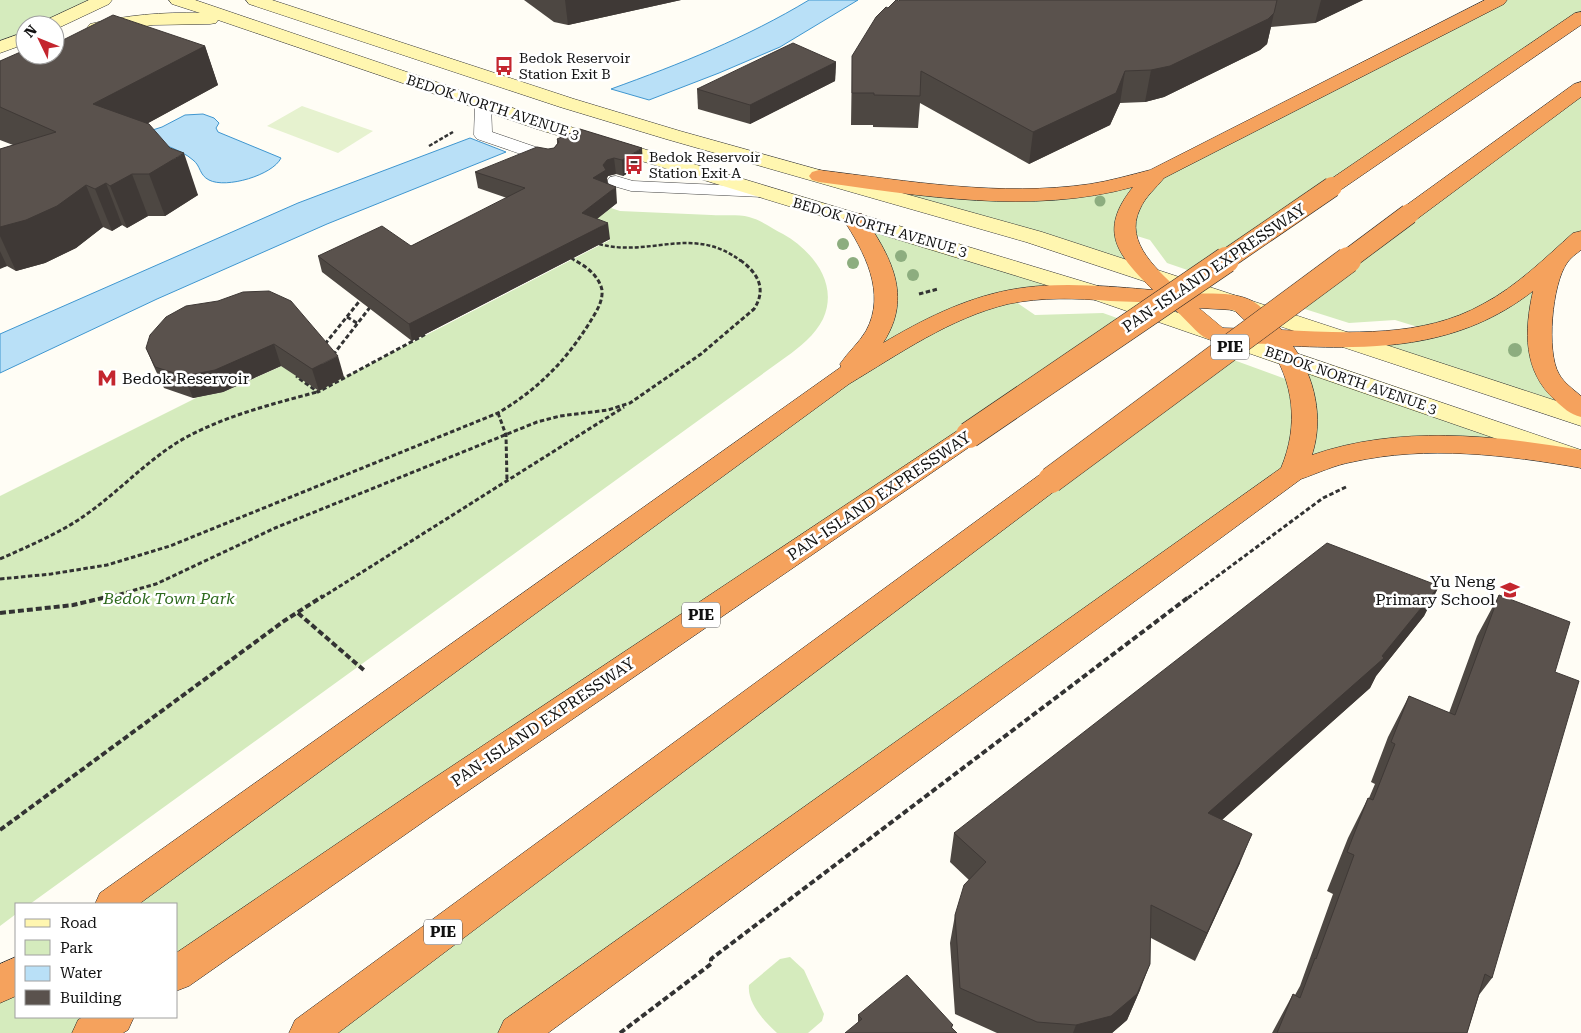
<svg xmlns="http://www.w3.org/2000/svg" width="1581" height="1033" viewBox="0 0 1581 1033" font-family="'Roboto Serif',serif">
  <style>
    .green { fill: #d5ebbd }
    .pitch { fill: #e6f2cf }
    .water { fill: #b9e0f7; stroke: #3f96cf }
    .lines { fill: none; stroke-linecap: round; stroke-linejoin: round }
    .service-casing { stroke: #444; stroke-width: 1 }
    .secondary-casing { stroke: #333; stroke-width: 1 }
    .motorway-casing { stroke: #222; stroke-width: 1 }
    .path-far2 { stroke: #333; stroke-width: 2.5; stroke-dasharray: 4 2; stroke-linecap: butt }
    .path-far1 { stroke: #333; stroke-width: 3; stroke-dasharray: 4.5 2.5; stroke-linecap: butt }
    .path { stroke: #333; stroke-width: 4; stroke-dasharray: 6 3; stroke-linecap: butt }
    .service { fill: #fff; fill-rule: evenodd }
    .secondary { fill: #fff6b0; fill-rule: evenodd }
    .motorway { fill: #f5a25d; fill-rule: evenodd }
    .motorway-bridge-far1-casing { stroke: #222; stroke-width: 21; stroke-linecap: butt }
    .motorway-bridge-casing { stroke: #222; stroke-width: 27; stroke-linecap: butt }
    .motorway-bridge-far1 { stroke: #f5a25d; stroke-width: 20 }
    .motorway-bridge { stroke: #f5a25d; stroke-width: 26 }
    .tree { fill: #8dad7f }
    .wall { fill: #4d4742 }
    .shaded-wall { fill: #3f3936 }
    .building { fill: #5a524d; stroke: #3f3936 }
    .labels { text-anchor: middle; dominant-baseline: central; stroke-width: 5; stroke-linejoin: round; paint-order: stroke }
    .far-poi-label { font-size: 14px; fill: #111; stroke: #fff; text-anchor: start }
    .far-street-label { font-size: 14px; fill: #111; stroke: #fff }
    .shield { fill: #fff; stroke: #585858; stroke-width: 1 }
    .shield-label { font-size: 15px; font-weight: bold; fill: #111 }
    .street-label { font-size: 16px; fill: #111; stroke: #fff }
    .poi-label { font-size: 16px; fill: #111; stroke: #fff; text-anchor: start }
    .park-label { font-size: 16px; font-style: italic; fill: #2f6b1f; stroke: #fff }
  </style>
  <rect width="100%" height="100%" fill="#fffdf5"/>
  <!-- green -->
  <g class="green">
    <polygon points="0,0 94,0 40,25 25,25 25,32 0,43"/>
    <polygon points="1495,0 1581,0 1581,16 1202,275 1167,263 1150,240 1124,232 1145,271 826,178 1055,194 1153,176"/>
    <polygon points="1581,90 1581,236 1555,261 1540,354 1581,410 1349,340 1431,331 1395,320 1349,323 1289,304"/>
    <path d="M611,208L620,211C650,212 681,214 711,215C723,216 738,214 749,217C761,220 773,229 783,234C813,251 839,284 823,319C815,335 800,347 786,357L30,904H16V914L0,926V496L198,397L223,392L284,365L318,391L610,240L585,228Z"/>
    <polygon points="855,219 1099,294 1010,298 1035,315 1103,313 1131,323 176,977 176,904 114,904 842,378 887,298"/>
    <polygon points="1220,355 1299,384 1295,462 518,1033 308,1033"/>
    <polygon points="1291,360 1578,459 1393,446 1295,471"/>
    <path d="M790,957L804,970L824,1014L822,1021L808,1033H777C764,1021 747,1003 749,985L780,959Z"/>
    <polygon points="16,975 16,1017 118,1017 95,1033 0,1033 0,987"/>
  </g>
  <!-- pitch -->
  <polygon class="pitch" points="302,106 373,131 338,153 267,126"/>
  <!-- water -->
  <g class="water">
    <path d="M809,0H858L780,47L719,73L649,100L611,89C680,64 746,38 809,0Z"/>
    <path d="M203,114L214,118L219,123L216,128L218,132L281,158C273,175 226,189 209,180C199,175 201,166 193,160C181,149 153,141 137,135L162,127L185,115Z"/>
    <polygon points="470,138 506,152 327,224 157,299 0,373 0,334 298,203"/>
  </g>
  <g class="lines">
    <!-- service casing -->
    <g class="service-casing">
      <g id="service">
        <polygon points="483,99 489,100 491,104 492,132 556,154 559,158 556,162 550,163 544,162 477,139 474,135 475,104 477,100"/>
        <polygon points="616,176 633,181 762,187 768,188 771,192 768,196 762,197 631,191 610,185 607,181 610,177"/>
      </g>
    </g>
    <!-- secondary casing -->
    <g class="secondary-casing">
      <g id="secondary">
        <polygon points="89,0 112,0 109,4 56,29 55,25 41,25 44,21"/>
        <path d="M169,0H195L551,121L1108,289L1581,450V468L1092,299L537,129L218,20L216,23L210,24L153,25L96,33L90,32L87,28L90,24C126,15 163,12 200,13L172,4Z"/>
        <polygon points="246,0 272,0 574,99 680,131 1042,232 1581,409 1581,426 1026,242 666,139 560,107 249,4"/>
        <polygon points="25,32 25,44 0,53 0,41"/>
      </g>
    </g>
    <!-- motorway casing -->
    <g class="motorway-casing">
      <g id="motorway">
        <path d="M1485,0H1507L1504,4L1164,178C1156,188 1145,197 1140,209C1123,243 1160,272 1182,293C1204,295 1234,290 1254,302C1264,308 1273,321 1282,330C1349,333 1423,338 1483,304C1517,286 1545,258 1573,233L1581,231V250C1576,254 1570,258 1567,263C1552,284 1546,352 1559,374C1564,383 1573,389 1581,396V417C1570,414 1563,408 1555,400C1523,371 1524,331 1533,291C1461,347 1381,350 1293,346C1315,378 1324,418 1312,455C1398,425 1493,435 1581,450V468C1507,455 1427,445 1352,462C1335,465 1318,473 1301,479L548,1033H498L504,1020L1281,468C1299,425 1294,382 1268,344C1248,343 1222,347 1204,337C1193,330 1177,308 1167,305C1149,301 1128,302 1110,301C1077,298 1041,297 1008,304C950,318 899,354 849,384L139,904H95L100,893L841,367L840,364C848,352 859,343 866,331C887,293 864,251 843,219L846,214L854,213L862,214C890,255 914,296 883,343C922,320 963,299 1009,290C1056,281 1106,286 1153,290C1118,255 1097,232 1133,187C1031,215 922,196 819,182L812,180L809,176L812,172L819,170C908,181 1000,197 1090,184C1110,181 1130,175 1150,170ZM1199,308L1234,310L1254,329L1223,328Z"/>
        <polygon points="1581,12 1581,25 1339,191 1332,193 1325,191 1321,187 1325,183 1575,13"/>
        <polygon points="1581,82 1581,97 1417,219 1409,220 1401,219 1398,214 1401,209 1574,84"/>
        <polygon points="969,426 978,429 982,435 978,441 446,806 189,986 176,991 176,953 422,786 960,429"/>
        <polygon points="1051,471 1060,473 1064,480 1060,487 338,1033 289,1033 295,1020 1042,473"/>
        <polygon points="16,957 16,996 0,1003 0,964"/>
        <polygon points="83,1017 134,1017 128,1030 123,1033 72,1033 78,1020"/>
      </g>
    </g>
    <!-- path-far2 -->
    <g class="path-far2">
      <polyline points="429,146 453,132"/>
      <path d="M599,244C651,258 692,224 741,261"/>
      <polyline points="571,258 576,261"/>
    </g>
    <!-- path-far1 -->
    <g class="path-far1">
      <polyline points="919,294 938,289"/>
      <polyline points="347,317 357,323"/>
      <polyline points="325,344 362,298"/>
      <polyline points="333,355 371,306"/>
      <polyline points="300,374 297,377 318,392 426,334"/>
      <polyline points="498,413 506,435 507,481"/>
      <path d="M0,559C31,545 63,532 91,511C121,489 146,462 178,442C220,417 269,405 317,392"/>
      <path d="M0,579L51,574L107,565L170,546L498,413C537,390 566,361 590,322C596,312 603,302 602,290C599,276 586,266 574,260"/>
      <path d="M106,598L156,584L275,528L537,422L560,416L608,410L630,403L701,354L754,309C767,289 758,273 740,260"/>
      <polyline points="321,598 624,407"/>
      <polyline points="1188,598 1323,498 1346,487"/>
    </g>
    <!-- path -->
    <g class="path">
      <polyline points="0,613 73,605 111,596"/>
      <polyline points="298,613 366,672"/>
      <polyline points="0,830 284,621 323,596"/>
      <polyline points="620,1033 711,964 711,959 1190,596"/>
    </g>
    <!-- service -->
    <use href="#service" class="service"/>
    <!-- secondary -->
    <use href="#secondary" class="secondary"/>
    <!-- motorway -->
    <use href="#motorway" class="motorway"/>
    <!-- motorway-bridge-far1 casing -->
    <g class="motorway-bridge-far1-casing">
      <g id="motorway-bridge-far1">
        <polyline points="1224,261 1332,187"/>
        <polyline points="1346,261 1409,214"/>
      </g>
    </g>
    <!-- motorway-bridge casing -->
    <g class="motorway-bridge-casing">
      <g id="motorway-bridge">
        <polyline points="969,435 1226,260"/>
        <polyline points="1051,480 1348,260"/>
      </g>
    </g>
    <!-- motorway-bridge-far1 -->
    <use href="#motorway-bridge-far1" class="motorway-bridge-far1"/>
    <!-- motorway-bridge -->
    <use href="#motorway-bridge" class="motorway-bridge"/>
  </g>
  <!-- trees -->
  <g class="tree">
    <circle cx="1100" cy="201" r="5.5"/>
    <circle cx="843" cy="244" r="6"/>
    <circle cx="901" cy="256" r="6"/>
    <circle cx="853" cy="263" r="6"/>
    <circle cx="913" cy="275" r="6"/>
    <circle cx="1515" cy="350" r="7"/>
  </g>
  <!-- wall -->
  <g class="wall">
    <polygon points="524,0 681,0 568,25 554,22"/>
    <polygon points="900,0 1363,0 1315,23 1271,27 1267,44 1260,50 1164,97 1145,102 1120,103 1110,125 1029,164 920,103 918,128 873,127 873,125 851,125 852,56 888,8"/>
    <polygon points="205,46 218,85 148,123 198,195 165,216 148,216 127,228 122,225 112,231 103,227 76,248 45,263 16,271 7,266 0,268 0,149 13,145 0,140 0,61 25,55"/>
    <polygon points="836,62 835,81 750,124 698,109 697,89"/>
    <polygon points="557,139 643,164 623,176 616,174 608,176 607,178 608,184 617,203 597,219 610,239 412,341 322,272 318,256 411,246 507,198 478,188 475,172 554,148 557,144"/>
    <polygon points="218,301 344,377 319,391 281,366 223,392 193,398 164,388 155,369 146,348"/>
    <polygon points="1439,586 1424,616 1376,676 1370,688 1222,820 1240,863 1195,961 1151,938 1140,990 1127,1020 1112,1033 997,1033 955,1014 950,943 955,915 969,880 950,862 954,833"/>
    <polygon points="1499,595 1555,672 1492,978 1479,995 1467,1033 1272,1033 1293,994 1295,995 1300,986 1333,894 1327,891 1348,838 1368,798 1369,798 1375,784 1371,782 1388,737 1409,696 1449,713 1477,636"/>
    <polygon points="858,1015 953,1025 952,1028 858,1023"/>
  </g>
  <!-- shaded-wall -->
  <g class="shaded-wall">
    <polygon points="565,0 681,0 568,25"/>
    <polygon points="1321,0 1363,0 1315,23"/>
    <polygon points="1274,13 1267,44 1260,50 1164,97 1145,102 1151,70"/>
    <polygon points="205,46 218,85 108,145 93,104"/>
    <polygon points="836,62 835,81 750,124 750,105"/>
    <polygon points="1125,71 1120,103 1110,125 1029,164 1033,132"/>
    <polygon points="642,148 643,164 623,176 622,160"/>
    <polygon points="184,153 198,195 165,216 149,174"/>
    <polygon points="614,158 616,174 608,176 607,178 608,186 593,178 607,160"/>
    <polygon points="132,174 148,216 127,228 110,186"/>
    <polygon points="106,183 122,225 112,231 95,189"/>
    <polygon points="86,185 103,227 76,248 45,263 16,271 0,236 0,227"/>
    <polygon points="616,187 617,203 584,229 582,213"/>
    <polygon points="608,223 610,239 412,341 409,324"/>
    <polygon points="0,251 7,266 0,269"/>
    <polygon points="274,344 281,366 223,392 193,398 184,376"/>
    <polygon points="338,356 344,377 319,391 312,369"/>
    <polygon points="1439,586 1424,616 1376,676 1370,688 1197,842 1208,813 1382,656"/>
    <polygon points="1252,834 1240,863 1195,961 1207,933"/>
    <polygon points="1150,964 1140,990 1127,1020 1112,1033 1073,1033 1076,1025"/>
  </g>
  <!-- building -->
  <g class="building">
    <polygon points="896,0 899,1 900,0 1277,0 1274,13 1268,19 1170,66 1151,70 1125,71 1116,93 1033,132 921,71 920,96 874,95 874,93 852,93 852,56 876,17 886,7 888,8"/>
    <polygon points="113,15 205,46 93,104 149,124 170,148 184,153 149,174 132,174 110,186 106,183 95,189 86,185 57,206 26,220 0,227 0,149 56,132 0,107 0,61 25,50 25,55 55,55 55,44"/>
    <polygon points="793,43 836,62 750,105 697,89"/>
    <polygon points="580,129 642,148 622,160 614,158 607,160 603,165 606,170 593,178 616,187 582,213 608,223 409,324 318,256 382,226 411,246 525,188 475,172 537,147 548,149 554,148 559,142 557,139"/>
    <polygon points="269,291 291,301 338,356 312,369 274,344 215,370 184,376 155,367 146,348 150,335 166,317 186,306 218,301 243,292"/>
    <polygon points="1327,543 1439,586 1382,656 1384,658 1208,813 1252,834 1207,933 1151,905 1150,964 1137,994 1111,1016 1076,1025 1037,1022 960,988 955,915 964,885 986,862 954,833"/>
    <polygon points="1499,595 1570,622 1555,672 1579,681 1492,978 1485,974 1467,1033 1277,1033 1293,994 1300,998 1315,958 1316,959 1354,855 1347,852 1368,798 1373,800 1395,744 1391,742 1409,696 1455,715"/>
    <polygon points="907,975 953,1025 951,1027 957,1033 845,1033 862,1019 858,1015"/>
  </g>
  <!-- icons -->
  <defs>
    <g id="bus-bare" transform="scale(1.5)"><path d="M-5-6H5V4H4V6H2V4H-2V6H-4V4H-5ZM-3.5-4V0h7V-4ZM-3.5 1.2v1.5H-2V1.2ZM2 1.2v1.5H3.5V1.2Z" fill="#c4262e" stroke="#fff" stroke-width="2.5" paint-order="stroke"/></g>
    <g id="metro-bare" transform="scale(1.5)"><path d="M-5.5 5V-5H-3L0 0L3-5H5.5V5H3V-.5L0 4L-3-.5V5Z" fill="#c4262e" stroke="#fff" stroke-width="2.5" paint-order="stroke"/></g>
    <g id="school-bare" transform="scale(1.5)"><path d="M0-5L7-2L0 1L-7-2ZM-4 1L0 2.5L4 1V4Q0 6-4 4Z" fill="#c4262e" stroke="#fff" stroke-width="2.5" paint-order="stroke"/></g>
  </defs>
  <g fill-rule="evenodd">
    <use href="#bus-bare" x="504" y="66"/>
    <use href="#bus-bare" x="634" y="165"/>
    <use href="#metro-bare" x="107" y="378"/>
    <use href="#school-bare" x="1510" y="590"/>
  </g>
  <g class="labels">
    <!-- far-poi labels -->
    <g class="far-poi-label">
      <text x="519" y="58">Bedok Reservoir<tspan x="519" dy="16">Station Exit B</tspan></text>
      <text x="649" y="157">Bedok Reservoir<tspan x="649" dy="16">Station Exit A</tspan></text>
    </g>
    <!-- far-street labels -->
    <g class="far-street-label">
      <text transform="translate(493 107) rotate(18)">BEDOK NORTH AVENUE 3</text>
      <text transform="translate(880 227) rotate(16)">BEDOK NORTH AVENUE 3</text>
      <text transform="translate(1351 380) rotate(19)">BEDOK NORTH AVENUE 3</text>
    </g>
    <!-- shield labels -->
    <g class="shield">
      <rect x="1211" y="334.5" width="38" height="25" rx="4"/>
      <rect x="682" y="602.5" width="38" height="25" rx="4"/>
      <rect x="424" y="919.5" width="38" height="25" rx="4"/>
    </g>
    <g class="shield-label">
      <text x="1230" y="347">PIE</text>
      <text x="701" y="615">PIE</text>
      <text x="443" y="932">PIE</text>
    </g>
    <!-- street labels -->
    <g class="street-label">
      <text transform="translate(1214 268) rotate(-34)">PAN-ISLAND EXPRESSWAY</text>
      <text transform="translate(879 496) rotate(-34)">PAN-ISLAND EXPRESSWAY</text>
      <text transform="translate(543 722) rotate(-34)">PAN-ISLAND EXPRESSWAY</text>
    </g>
    <!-- poi labels -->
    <g class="poi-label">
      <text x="122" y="378">Bedok Reservoir</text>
      <text x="1495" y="581" text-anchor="end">Yu Neng<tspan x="1495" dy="18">Primary School</tspan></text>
    </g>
    <!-- park labels -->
    <g class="park-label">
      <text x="169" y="598">Bedok Town Park</text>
    </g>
  </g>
  <!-- legend -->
  <rect x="15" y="903" width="162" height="115" fill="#ffffff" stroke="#a0a0a0"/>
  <rect x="25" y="919" width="25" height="8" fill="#fff6b0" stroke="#a0a0a0"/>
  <text x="60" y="928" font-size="15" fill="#111111">Road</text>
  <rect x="25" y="940" width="25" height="15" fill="#d5ebbd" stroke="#a0a0a0"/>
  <text x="60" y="953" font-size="15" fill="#111111">Park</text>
  <rect x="25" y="966" width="25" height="15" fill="#b9e0f7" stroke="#a0a0a0"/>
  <text x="60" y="978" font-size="15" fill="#111111">Water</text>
  <rect x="25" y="990" width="25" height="15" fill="#5a524d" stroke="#a0a0a0"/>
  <text x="60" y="1003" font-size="15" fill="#111111">Building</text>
  <!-- north arrow -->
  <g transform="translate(40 40) rotate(313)"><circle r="24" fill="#ffffff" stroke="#a0a0a0"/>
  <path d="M0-4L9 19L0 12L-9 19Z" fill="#c4262e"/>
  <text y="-8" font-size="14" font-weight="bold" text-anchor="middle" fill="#111111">N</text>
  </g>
</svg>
